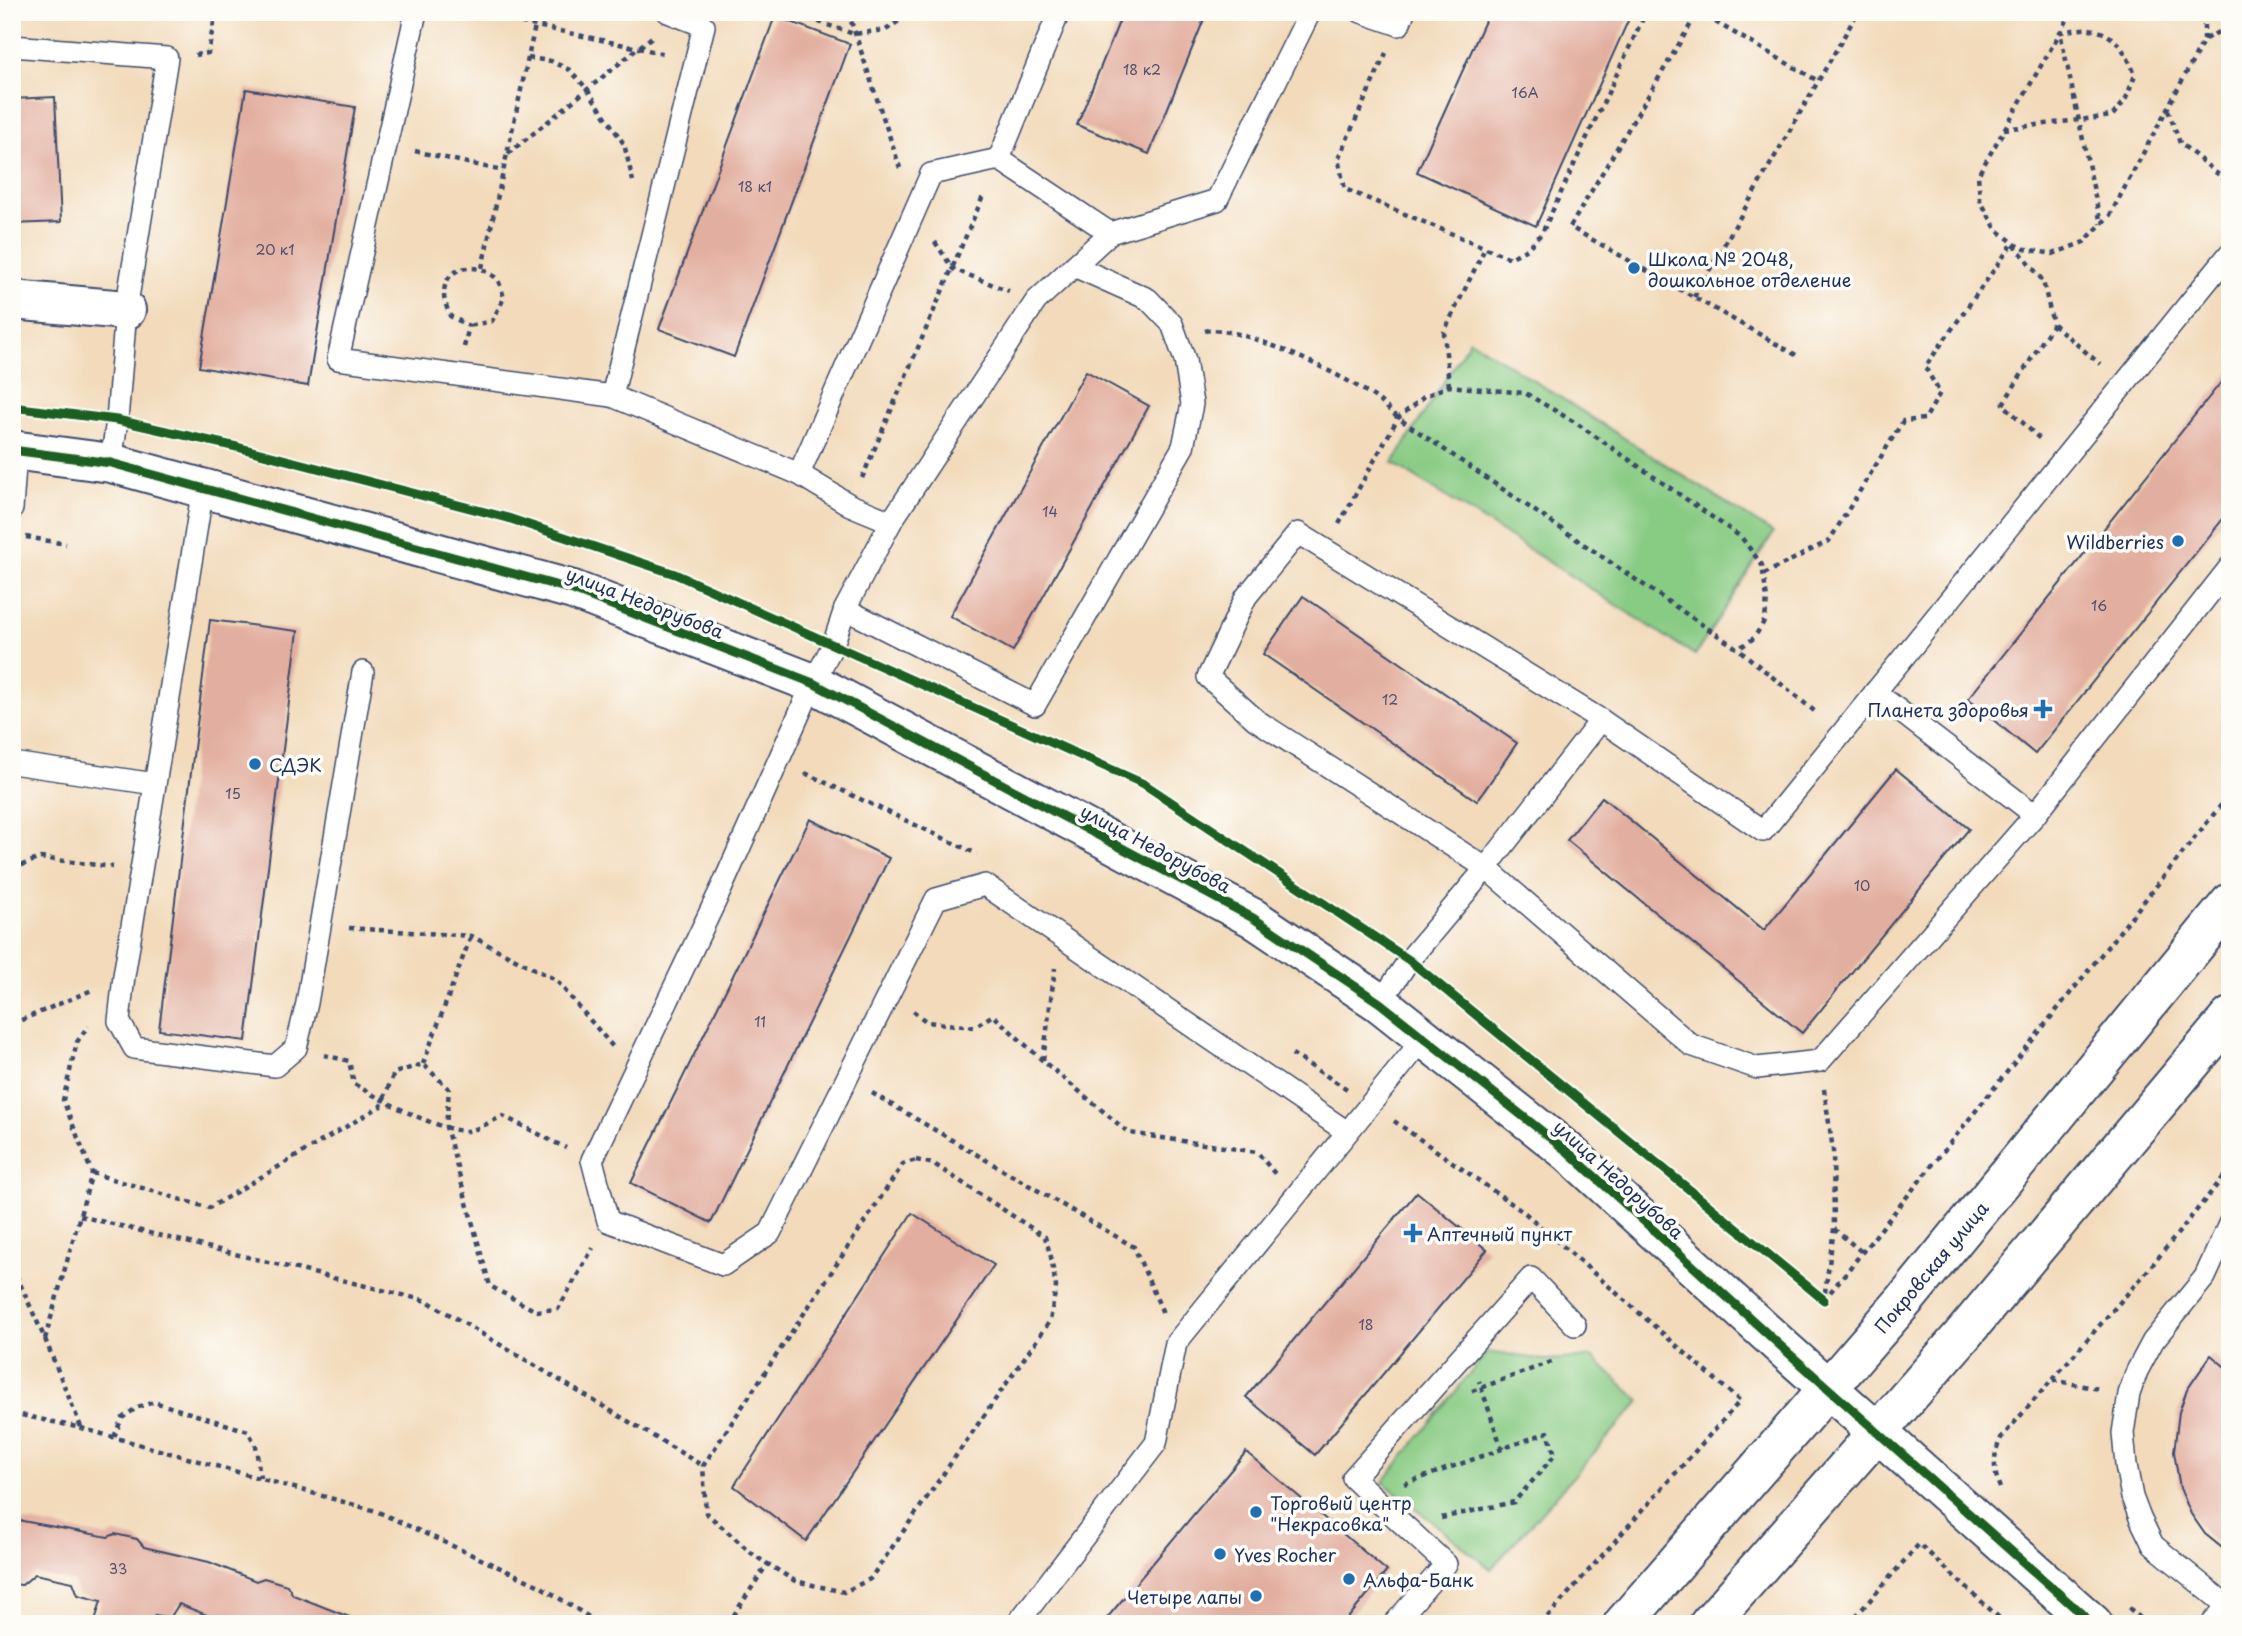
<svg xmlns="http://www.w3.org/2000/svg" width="2242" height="1636" viewBox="0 0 2242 1636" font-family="'Playpen Sans',sans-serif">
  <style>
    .green { fill: #88cb83; stroke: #527d70; stroke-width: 2 }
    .building { fill: #e2ae9f }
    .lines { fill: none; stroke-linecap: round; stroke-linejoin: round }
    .service-casing { stroke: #3b496c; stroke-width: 24 }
    .minor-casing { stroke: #3b496c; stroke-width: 42 }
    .tertiary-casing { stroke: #3b496c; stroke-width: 42 }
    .secondary-casing { stroke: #3b496c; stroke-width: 42 }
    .path { stroke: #3b496c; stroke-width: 4.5; stroke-dasharray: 5 5; stroke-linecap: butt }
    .service { stroke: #fff; stroke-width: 21 }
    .minor { stroke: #fff; stroke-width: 38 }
    .tertiary { stroke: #fff; stroke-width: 38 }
    .secondary { stroke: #fff; stroke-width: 38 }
    .cycleway-casing { stroke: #fdfcf7; stroke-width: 13 }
    .cycleway { stroke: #1b5e20; stroke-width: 9 }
    .poi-dot { fill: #1f6fb2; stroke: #fdfcf7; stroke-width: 2.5 }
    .labels { text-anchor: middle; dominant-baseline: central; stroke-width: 7; stroke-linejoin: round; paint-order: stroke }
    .number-label { font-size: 14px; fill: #4d4f6e }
    .poi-label { font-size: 18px; fill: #1b2f5e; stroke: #fdfcf7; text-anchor: start }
    .street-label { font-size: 18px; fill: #1b2f5e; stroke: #fdfcf7 }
  </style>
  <rect width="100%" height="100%" fill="#fdfcf7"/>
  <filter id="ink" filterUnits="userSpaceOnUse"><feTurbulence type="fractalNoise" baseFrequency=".0143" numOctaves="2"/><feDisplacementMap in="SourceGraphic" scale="14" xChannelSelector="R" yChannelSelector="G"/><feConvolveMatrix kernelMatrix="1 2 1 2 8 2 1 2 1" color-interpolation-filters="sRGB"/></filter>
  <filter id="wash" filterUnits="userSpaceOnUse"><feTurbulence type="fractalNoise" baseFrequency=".00686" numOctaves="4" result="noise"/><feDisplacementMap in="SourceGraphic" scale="28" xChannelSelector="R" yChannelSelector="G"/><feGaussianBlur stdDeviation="1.57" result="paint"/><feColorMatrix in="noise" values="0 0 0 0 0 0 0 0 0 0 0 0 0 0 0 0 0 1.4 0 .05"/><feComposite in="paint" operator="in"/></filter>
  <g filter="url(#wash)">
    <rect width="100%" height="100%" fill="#f2daba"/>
    <!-- green -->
    <g class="green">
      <polygon points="1470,340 1773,533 1695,655 1393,463"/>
      <polygon points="1487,1352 1546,1360 1592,1357 1640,1401 1491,1569 1383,1482"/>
    </g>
    <g id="blocks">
      <!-- building -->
      <g class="building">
        <polygon points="1123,12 1207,12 1149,154 1077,125"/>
        <polygon points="1489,12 1632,12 1536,226 1417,172"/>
        <polygon points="775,16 850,44 734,357 659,329"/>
        <polygon points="246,89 355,107 308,386 199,367"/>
        <polygon points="55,97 61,222 12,224 12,99"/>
        <polygon points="1086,371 1149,406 1013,651 950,616"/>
        <polygon points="2230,371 2230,510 2035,754 1968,699"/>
        <polygon points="1303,596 1517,743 1477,801 1263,654"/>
        <polygon points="210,620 298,631 246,1041 159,1030"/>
        <polygon points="1896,769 1969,829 1802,1033 1567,840 1602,797 1764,930"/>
        <polygon points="810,819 889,858 711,1223 631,1183"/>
        <polygon points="1417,1192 1487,1250 1315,1455 1246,1397"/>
        <polygon points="912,1213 994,1265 806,1541 734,1486"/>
        <polygon points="2211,1355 2230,1371 2230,1546 2226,1551 2205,1534 2191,1514 2180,1488 2174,1452 2179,1412 2187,1390"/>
        <polygon points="1246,1452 1387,1571 1343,1624 1102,1624"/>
        <polygon points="12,1519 108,1537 115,1534 137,1539 144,1547 209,1562 256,1581 264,1578 287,1585 293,1595 367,1624 219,1624 219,1620 179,1604 170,1618 155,1615 152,1624 94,1624 101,1601 78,1595 73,1582 35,1574 22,1585 12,1584"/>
      </g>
    </g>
  </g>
  <g filter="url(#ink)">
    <use href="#blocks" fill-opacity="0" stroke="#3b496c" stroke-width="2"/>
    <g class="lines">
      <!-- service casing -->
      <g class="service-casing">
        <g id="service">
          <polyline points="416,12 338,359 612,396 799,474"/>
          <polyline points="1310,12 1217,200 1110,233 1036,301 891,522 845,609 833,645 813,683 722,887 592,1160 608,1221 723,1265 770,1233 936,899 985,885 1347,1132"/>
          <polyline points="1361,12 1399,25 1404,12"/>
          <polyline points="12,46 167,58 126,310 117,420 111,463"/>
          <polyline points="999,159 1059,12"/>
          <polyline points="612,396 704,26 668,12"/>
          <polyline points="203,488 124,976 119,1021 134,1048 275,1066 296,1048 307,1003 363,672"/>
          <polyline points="12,509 16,451"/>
          <polyline points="891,522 850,505 799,474 931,174 999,159 1110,233"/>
          <polyline points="845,609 1035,705 1183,447 1192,404 1185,360 1172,324 1148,299 1074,266"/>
          <polyline points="1875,692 2035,815"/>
          <polyline points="1601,720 1298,533 1246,597 1208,677 1256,720 1486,868 1691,1045 1757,1068 1820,1061 2035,815 2230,567"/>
          <polyline points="12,763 155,784"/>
          <polyline points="1380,1003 1409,960 1486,868 1601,720 1763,831 2230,253"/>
          <polyline points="2230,1222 2205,1277 2153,1341 2137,1371 2129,1394 2123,1433 2126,1465 2132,1497 2140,1518 2153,1545 2230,1608"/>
          <polyline points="1017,1624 1156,1443 1176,1343 1425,1037"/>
          <polyline points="1394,1624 1446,1564 1353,1478 1531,1278 1575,1325"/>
          <polyline points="2212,1624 2230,1602"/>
        </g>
      </g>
      <!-- minor casing -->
      <g class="minor-casing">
        <polyline id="minor" points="12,300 126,310"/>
      </g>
      <!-- tertiary casing -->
      <g class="tertiary-casing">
        <polyline id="tertiary" points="12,450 111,463 573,590 813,683 1253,918 1380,1003 1568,1152 1784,1349 2093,1624"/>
      </g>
      <!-- secondary casing -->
      <g class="secondary-casing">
        <g id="secondary">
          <polyline points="1623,1624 1910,1294 2230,903"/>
          <polyline points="1709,1624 1960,1338 2230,1017"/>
        </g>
      </g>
      <!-- path -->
      <g class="path">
        <polyline points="472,12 666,54"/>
        <polyline points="790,12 854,34 886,30 912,12"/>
        <polyline points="848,12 900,168"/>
        <polyline points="2072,12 1978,175 1980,200 1996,229 2020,248 2053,254 2084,242 2110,215 2204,40 2204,12"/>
        <polyline points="2205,39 2230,26"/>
        <polyline points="1386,53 1338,159 1345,189 1510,258 1527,249 1542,233 1646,12"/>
        <polyline points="195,55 208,53 216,12"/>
        <polyline points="528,58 551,61 570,70 587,89 624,144 633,181"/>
        <polyline points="2168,110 2180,143 2230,184"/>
        <path d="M2004,129L2112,116L2125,101L2135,75C2127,53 2115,32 2089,29C2081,28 2069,31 2060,32L2101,224"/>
        <polyline points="415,151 503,171"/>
        <polyline points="508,154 653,36"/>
        <polyline points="935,242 953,269 1009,291"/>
        <polyline points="482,268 535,26"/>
        <polyline points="1694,297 1858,12"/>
        <polyline points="2053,324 2100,364"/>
        <path d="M1205,331C1238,323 1344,376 1373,396C1382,402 1389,410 1398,418L1738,649L1818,714"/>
        <path d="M464,347L469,326L450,316C448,310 444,302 444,295C443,266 477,260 496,278C500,282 502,291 504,298L492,321L469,326"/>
        <polyline points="1796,355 1570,227 1698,12 1818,81"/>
        <polyline points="1449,386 1444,332 1485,248"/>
        <polyline points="862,478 984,194"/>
        <polyline points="1339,524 1398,418 1425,396 1449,386 1525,393 1576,423 1741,537 1762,565 1767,599 1765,620 1754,638 1738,649"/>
        <polyline points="26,537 66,544"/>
        <polyline points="1764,574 1829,541 1903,421 1925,419 1940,393 1925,367 2013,243 2043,281 2053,324 2003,404 2042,441"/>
        <polyline points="805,773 977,854"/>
        <polyline points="12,869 40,858 113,867"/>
        <polyline points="349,928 471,936 556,980 613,1047"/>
        <polyline points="913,1011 927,1022 974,1027 993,1015 1043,1061 1129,1133 1257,1152 1276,1175"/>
        <polyline points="12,1024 92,990"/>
        <polyline points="1292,1054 1347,1089"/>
        <path d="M324,1055L349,1061L354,1084C377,1098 441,1132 467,1131C478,1130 493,1120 503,1116L566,1148"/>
        <polyline points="1043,1060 1055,968"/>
        <polyline points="423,1064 471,936"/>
        <polyline points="1824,1089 1833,1150 1834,1229 1824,1299"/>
        <polyline points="872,1093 1134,1247 1163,1313"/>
        <polyline points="1394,1121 1525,1213 1740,1401 1541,1624"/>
        <polygon points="916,1160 934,1164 1045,1237 1051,1257 1056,1287 1050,1321 870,1579 844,1592 795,1581 755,1556 706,1513 703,1466 903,1164"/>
        <polyline points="92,1173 209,1208 381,1106 394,1073 423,1064 449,1089 446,1127 490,1286 536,1311 558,1309 593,1248"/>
        <polyline points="80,1216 427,1301 703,1466"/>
        <polyline points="1834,1229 1863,1253"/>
        <polyline points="12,1266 45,1339 81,1427"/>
        <polyline points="1824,1300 2230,794"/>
        <polyline points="45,1339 92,1173 63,1100 77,1042 88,1026"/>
        <polyline points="2053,1380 2099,1389"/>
        <polyline points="1472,1391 1554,1361"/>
        <polyline points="12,1413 81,1428 376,1511 540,1586 600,1624"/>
        <polyline points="114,1437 122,1418 138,1407 154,1402 248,1431 256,1446 260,1478"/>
        <polyline points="1404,1484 1502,1449"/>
        <path d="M2000,1488C1993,1470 1993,1455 2001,1438L2149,1269L2230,1169"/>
        <polyline points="1441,1518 1514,1502 1555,1455 1548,1432 1502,1449 1479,1381"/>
        <polyline points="2129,1608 2147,1624"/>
        <polyline points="728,1624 768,1563"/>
        <polyline points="1849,1624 1919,1544 2006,1624"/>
      </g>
      <!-- service -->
      <use href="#service" class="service"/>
      <!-- minor -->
      <use href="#minor" class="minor"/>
      <!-- tertiary -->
      <use href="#tertiary" class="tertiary"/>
      <!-- secondary -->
      <use href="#secondary" class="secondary"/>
      <!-- cycleway casing -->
      <g class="cycleway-casing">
        <g id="cycleway">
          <polyline points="12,407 117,420 237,447 508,518 675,574 1144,784 1409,960 1824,1300"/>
          <polyline points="12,450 111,463 573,590 813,683 1253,918 1380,1003 1568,1152 1784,1349 2093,1624"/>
        </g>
      </g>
      <!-- cycleway -->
      <use href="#cycleway" class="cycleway"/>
    </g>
  </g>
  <!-- markers -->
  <g class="poi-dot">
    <circle cx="1634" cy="268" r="7"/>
    <circle cx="2178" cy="541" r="7"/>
    <path d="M2039.5 698.5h7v7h7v7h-7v7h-7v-7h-7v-7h7z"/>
    <circle cx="255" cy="764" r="7"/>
    <path d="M1409.5 1222.5h7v7h7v7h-7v7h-7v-7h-7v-7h7z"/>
    <circle cx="1256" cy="1512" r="7"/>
    <circle cx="1220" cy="1554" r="7"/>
    <circle cx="1349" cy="1579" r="7"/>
    <circle cx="1256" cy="1596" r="7"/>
  </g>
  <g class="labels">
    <!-- number labels -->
    <g class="number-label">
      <text x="1142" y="69">18 к2</text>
      <text x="1525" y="92">16А</text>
      <text x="755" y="186">18 к1</text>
      <text x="275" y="249">20 к1</text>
      <text x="1050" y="511">14</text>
      <text x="2099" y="605">16</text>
      <text x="1390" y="699">12</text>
      <text x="233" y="793">15</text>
      <text x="1862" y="885">10</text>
      <text x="760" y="1021">11</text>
      <text x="1366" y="1324">18</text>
      <text x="118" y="1568">33</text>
    </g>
    <!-- poi labels -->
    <g class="poi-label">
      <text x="1648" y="258">Школа № 2048,<tspan x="1648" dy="21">дошкольное отделение</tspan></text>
      <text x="2164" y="541" text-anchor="end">Wildberries</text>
      <text x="2029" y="709" text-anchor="end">Планета здоровья</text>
      <text x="269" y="764">СДЭК</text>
      <text x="1427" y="1233">Аптечный пункт</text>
      <text x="1270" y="1502">Торговый центр<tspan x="1270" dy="21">"Некрасовка"</tspan></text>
      <text x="1234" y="1554">Yves Rocher</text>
      <text x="1363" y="1579">Альфа-Банк</text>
      <text x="1242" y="1596" text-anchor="end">Четыре лапы</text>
    </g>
    <!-- street labels -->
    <g class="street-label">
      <text transform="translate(645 602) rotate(21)">улица Недорубова</text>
      <text transform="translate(1156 848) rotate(28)">улица Недорубова</text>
      <text transform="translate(1619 1179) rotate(42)">улица Недорубова</text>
      <text transform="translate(1931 1267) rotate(-50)">Покровская улица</text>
    </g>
  </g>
  <!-- margin -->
  <rect width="2242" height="1636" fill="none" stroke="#fdfcf7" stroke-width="42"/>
</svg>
